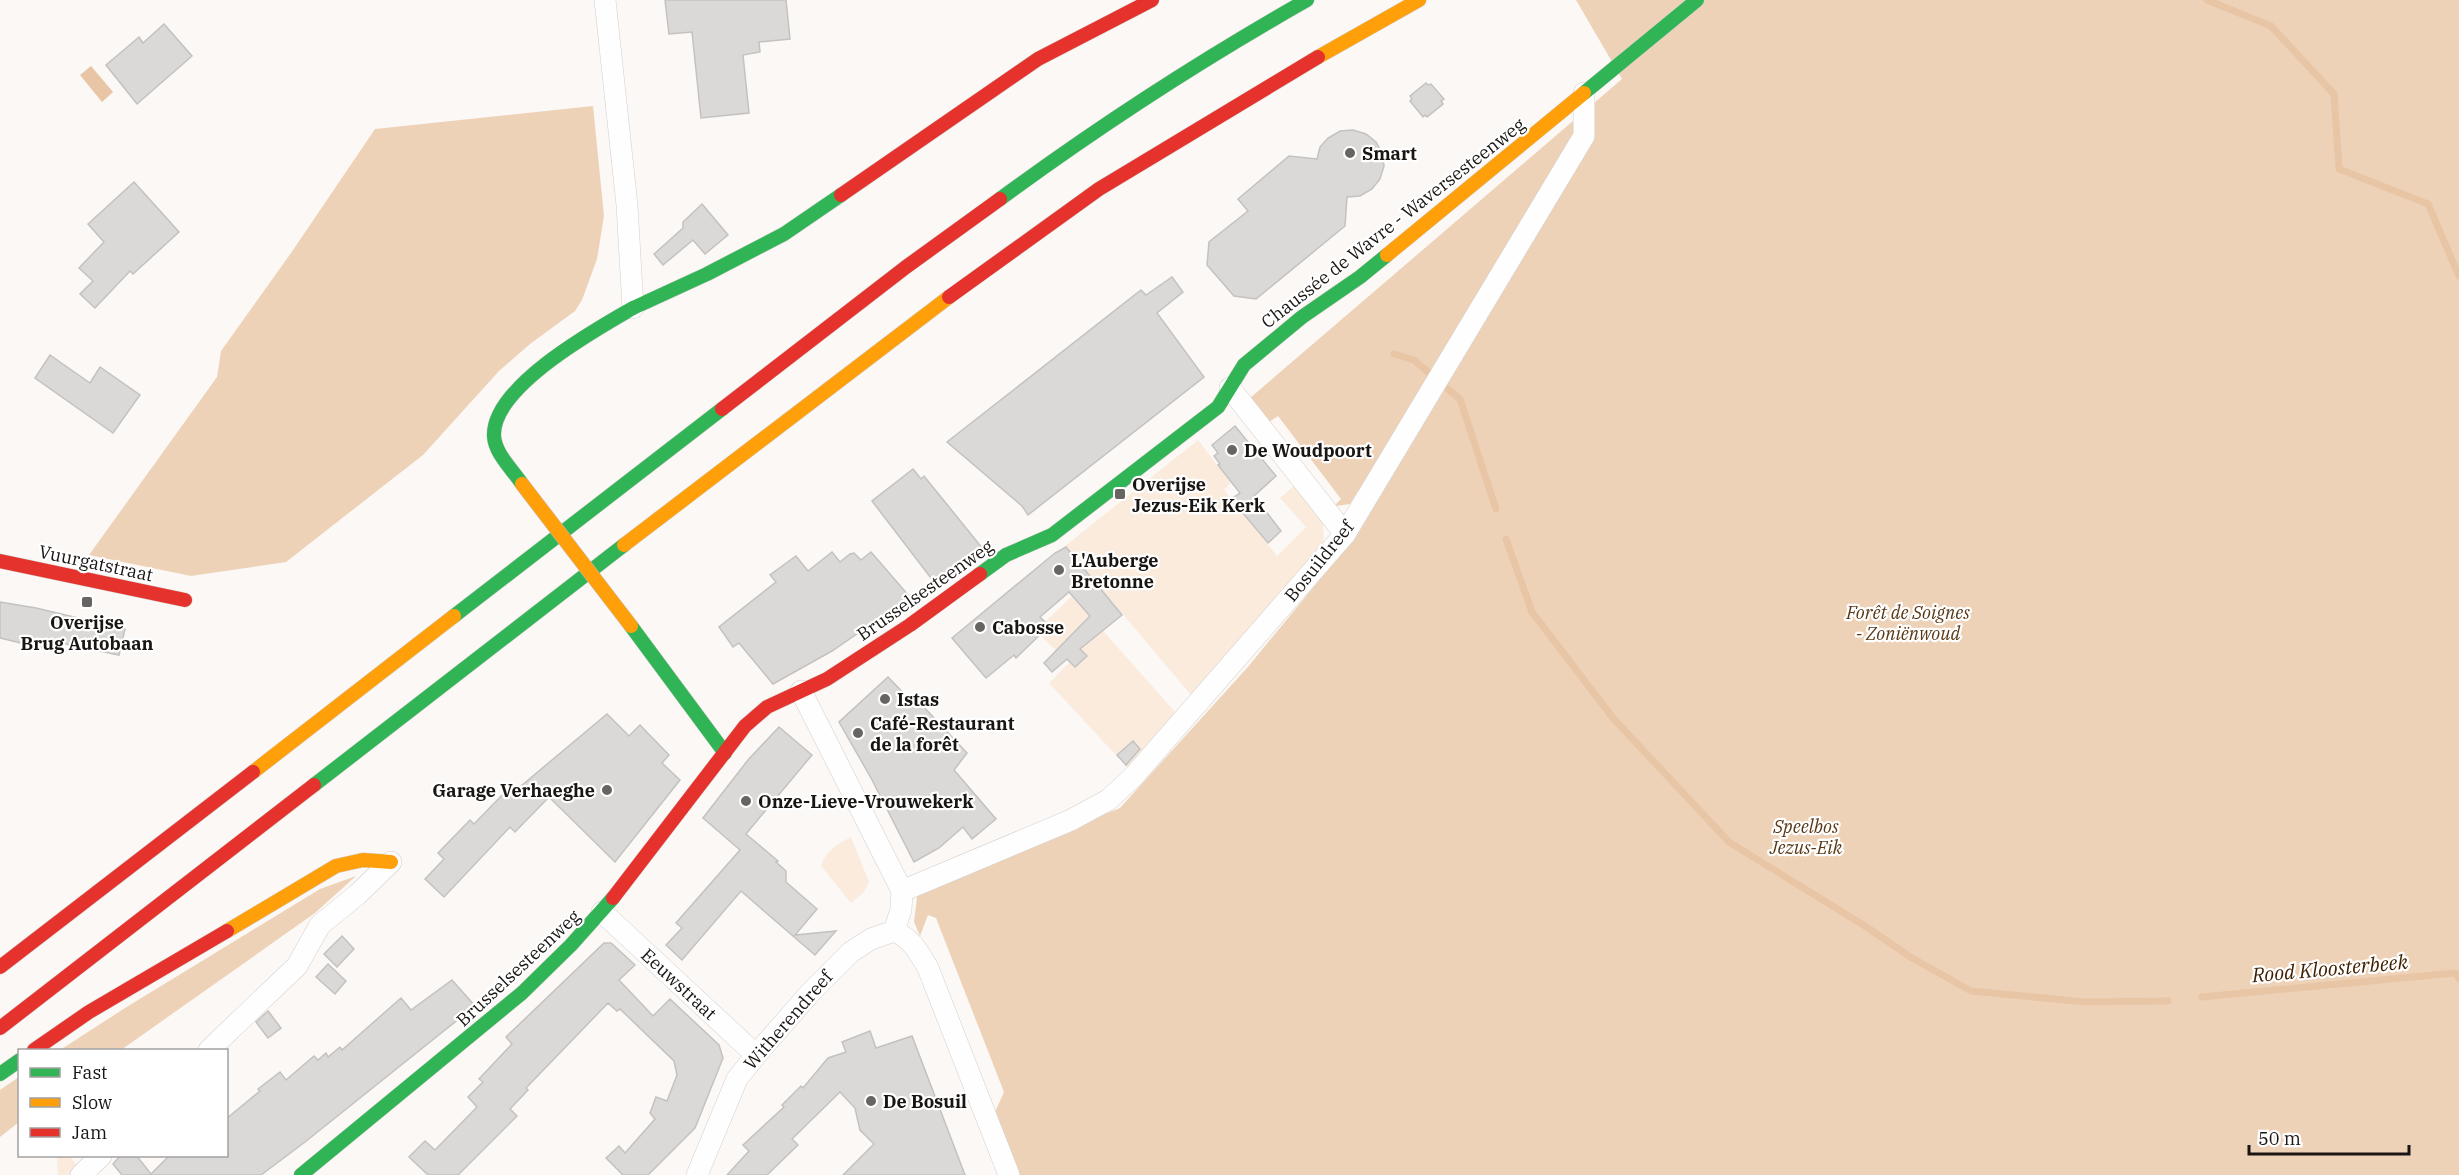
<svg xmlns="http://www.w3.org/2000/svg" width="2459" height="1175" viewBox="0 0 2459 1175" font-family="'IBM Plex Serif',serif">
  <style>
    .green { fill: #fbebdd }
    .forest { fill: #eed2b8 }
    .water { fill: #e8c5a5 }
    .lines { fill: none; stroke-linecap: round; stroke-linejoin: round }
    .stream { stroke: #e8c5a5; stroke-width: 7 }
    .building { fill: #dbd9d7; stroke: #c4c2c0; stroke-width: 1.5 }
    .street-casing { stroke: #d3d0ce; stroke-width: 22 }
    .fast-casing { stroke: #d3d0ce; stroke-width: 15 }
    .slow-casing { stroke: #d3d0ce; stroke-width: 15 }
    .jam-casing { stroke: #d3d0ce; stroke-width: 15 }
    .street { stroke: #fefefe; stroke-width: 21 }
    .fast { stroke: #30b455; stroke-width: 14 }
    .slow { stroke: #ff9f0a; stroke-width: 14 }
    .jam { stroke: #e5322d; stroke-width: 14 }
    .slow-bridge-casing { stroke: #c1bec4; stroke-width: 15; stroke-linecap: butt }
    .slow-bridge { stroke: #ff9f0a; stroke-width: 14 }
    .poi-dot { fill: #676462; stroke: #fff; stroke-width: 2 }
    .labels { text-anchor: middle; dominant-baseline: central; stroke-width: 4.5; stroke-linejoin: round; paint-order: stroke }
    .poi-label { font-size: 18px; font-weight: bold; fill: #181513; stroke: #fff; text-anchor: start }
    .street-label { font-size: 18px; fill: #181513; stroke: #fff }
    .park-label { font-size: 18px; font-style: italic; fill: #593815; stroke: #fff }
    .water-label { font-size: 20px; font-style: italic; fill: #3f2000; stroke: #fff }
  </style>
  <rect width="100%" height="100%" fill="#fbf8f6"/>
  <!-- green -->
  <g class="green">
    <polygon points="1198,440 1231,483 1224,490 1277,556 1306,527 1280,498 1295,485 1323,522 1324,543 1192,696 1065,546"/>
    <polygon points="1072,596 1176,713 1129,769 1049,683 1069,663 1036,631"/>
    <path d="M851,837L869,882L864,892L851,903L821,866C826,851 837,844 851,837Z"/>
    <polygon points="57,1156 70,1156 76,1164 88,1156 73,1175 58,1175"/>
  </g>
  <!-- forest -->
  <g class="forest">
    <polygon points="1576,0 2459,0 2459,1175 1018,1175 994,1114 1004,1092 936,918 928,915 920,936 914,922 918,889 1120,808 1247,668 1344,550 1371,503 1358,491 1350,504 1336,506 1336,504 1341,499 1278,416 1268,423 1250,398 1622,79"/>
    <polygon points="593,106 604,216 597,259 582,300 575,311 530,344 499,371 423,455 286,562 191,576 89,555 217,377 221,351 291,253 375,129"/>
    <polygon points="356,876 315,913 121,1050 60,1050 125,1008 320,889"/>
    <polygon points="19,1077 19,1122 0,1137 0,1090"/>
  </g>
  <!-- water -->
  <polygon class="water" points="91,66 113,92 102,102 80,75"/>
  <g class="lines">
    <!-- stream -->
    <g class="stream">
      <polyline points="2207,0 2271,26 2334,94 2339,169 2428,204 2459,276"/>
      <polyline points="1394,354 1414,360 1428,372"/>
      <polyline points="1448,389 1460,399 1496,509"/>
      <polyline points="1506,539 1532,612 1613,718 1729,842 1865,926 1912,958 1971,991 2085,1002 2168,1001"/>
      <polyline points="2202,997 2455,973 2459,979"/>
    </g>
  </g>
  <!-- building -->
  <g class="building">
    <polygon points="665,0 786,0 790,39 759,42 760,52 743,55 749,113 701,118 692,32 669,34"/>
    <polygon points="164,24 192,56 137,104 106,65 139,37 143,43"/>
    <polygon points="1426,83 1428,85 1431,84 1444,99 1441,101 1443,104 1427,117 1425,115 1423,117 1410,101 1412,99 1410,96"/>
    <polygon points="1353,130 1366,134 1376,142 1382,153 1384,166 1380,179 1372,189 1360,196 1347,197 1345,226 1256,299 1234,296 1207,265 1209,242 1248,211 1238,199 1289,156 1317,159 1320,147 1328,138 1340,131"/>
    <polygon points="134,182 179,232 133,274 130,271 95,308 80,294 93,281 79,268 104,242 88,224"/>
    <polygon points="702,204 728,235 705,254 693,240 663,265 654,254 683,228 683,222"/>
    <polygon points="1172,277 1183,292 1157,313 1204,377 1028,515 1022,506 947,442 1141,290 1146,295"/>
    <polygon points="50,355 90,383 100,367 140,395 113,433 35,378"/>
    <polygon points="1235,426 1276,476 1254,496 1281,531 1268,543 1231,499 1240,493 1218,465 1220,464 1214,456 1218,453 1212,445"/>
    <polygon points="913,469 921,479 924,476 983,549 934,582 872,501"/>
    <polygon points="1066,547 1122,615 1080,649 1087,656 1075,667 1067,659 1052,672 1044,663 1090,616 1069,592 1040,617 1049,626 1016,658 1014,655 986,678 952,638 1055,553"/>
    <polygon points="832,552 840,562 850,554 854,553 861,560 871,552 910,597 832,651 773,684 739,643 733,647 719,627 776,582 770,575 796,556 808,571"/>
    <polygon points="0,602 36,608 125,629 119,655 61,643 58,652 0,638"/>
    <polygon points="888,677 917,707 921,704 967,753 954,770 996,819 972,839 963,827 939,848 914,862 871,778 839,722"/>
    <polygon points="607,714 629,736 640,725 669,755 662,763 680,780 615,862 549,797 515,832 510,827 444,897 425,879 444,859 438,853 470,820 474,824 510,787 515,791"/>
    <polygon points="779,727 812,755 746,834 778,861 776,862 786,871 786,882 817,909 795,935 836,931 815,955 741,891 682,960 666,945 682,928 676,923 740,850 703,818 748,760"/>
    <polygon points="1133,741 1140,749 1126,765 1117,755"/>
    <polygon points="342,936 354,949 337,967 324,954"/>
    <polygon points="604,943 611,943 635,965 619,980 653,1016 670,999 719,1045 723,1058 695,1128 648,1175 623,1175 606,1158 619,1146 625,1153 655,1119 650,1113 656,1097 667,1101 677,1075 674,1061 620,1009 617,1011 608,1003 526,1088 528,1090 510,1109 517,1116 458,1175 428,1175 409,1157 425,1141 435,1150 477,1107 468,1097 483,1082 479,1079 512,1044 506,1037"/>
    <polygon points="328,964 346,981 335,994 316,977"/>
    <polygon points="452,980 475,1006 305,1142 261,1175 122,1175 113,1164 121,1155 136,1155 151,1174 170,1155 226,1155 226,1119 260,1091 258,1089 280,1072 286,1080 314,1056 318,1060 326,1053 328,1057 340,1047 342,1050 401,998 411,1010"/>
    <polygon points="268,1011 281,1028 268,1038 256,1022"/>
    <polygon points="870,1031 876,1048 912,1036 965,1175 843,1175 874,1144 860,1130 855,1108 840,1092 792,1139 798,1145 767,1175 727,1175 749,1151 743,1145 784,1107 782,1105 801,1086 803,1088 828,1058 846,1052 842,1042"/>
  </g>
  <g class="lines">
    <!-- street casing -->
    <g class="street-casing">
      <g id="street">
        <polyline points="605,0 627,205 633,308"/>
        <polyline points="1230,388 1345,534"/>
        <polyline points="801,691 902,891 901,910 894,931"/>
        <polyline points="902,891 1071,820 1108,800 1133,777 1345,534 1584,136 1584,93"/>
        <polyline points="602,912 756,1055"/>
        <path d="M894,931C912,939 918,951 928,968L1009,1175"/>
        <polyline points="209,1050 297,966 320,925 358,894 391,862"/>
        <polyline points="81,1175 101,1156"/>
        <polyline points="697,1175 737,1079 756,1055 810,993 851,952 871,939 894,931"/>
      </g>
    </g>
    <!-- fast casing -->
    <g class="fast-casing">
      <g id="fast">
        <polyline points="1584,93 1697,0"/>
        <path d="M1000,199C1098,127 1201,60 1307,0"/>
        <polyline points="633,308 707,274 784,234 841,195"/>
        <path d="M522,484C513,470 495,454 494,436C492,387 595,330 633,308"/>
        <polyline points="980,574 1006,555 1052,535 1218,407 1244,365 1302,317 1360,277 1387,255"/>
        <polyline points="454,616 722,409"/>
        <polyline points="631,626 725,753"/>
        <polyline points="314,785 624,545"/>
        <polyline points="0,1074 20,1060"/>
        <polyline points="301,1175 522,993 571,945 613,898"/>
      </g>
    </g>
    <!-- slow casing -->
    <g class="slow-casing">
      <g id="slow">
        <polyline points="1318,57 1419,0"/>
        <polyline points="1387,255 1584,93"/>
        <polyline points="624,545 949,297"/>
        <polyline points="253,772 454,616"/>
        <polyline points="227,931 336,866 363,860 391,862"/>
      </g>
    </g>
    <!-- jam casing -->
    <g class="jam-casing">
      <g id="jam">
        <polyline points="841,195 1038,59 1152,0"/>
        <polyline points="949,297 1099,189 1318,57"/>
        <polyline points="722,409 906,267 1000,199"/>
        <polyline points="0,561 185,600"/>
        <polyline points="613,898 745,726 767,707 827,679 910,625 980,574"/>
        <polyline points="0,967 253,772"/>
        <polyline points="0,1028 314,785"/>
        <polyline points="34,1050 89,1012 227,931"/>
      </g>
    </g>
    <!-- street -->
    <use href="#street" class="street"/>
    <!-- fast -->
    <use href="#fast" class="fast"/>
    <!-- slow -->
    <use href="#slow" class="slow"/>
    <!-- jam -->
    <use href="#jam" class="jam"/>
    <!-- slow-bridge casing -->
    <g class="slow-bridge-casing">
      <polyline id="slow-bridge" points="522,484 631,626"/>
    </g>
    <!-- slow-bridge -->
    <use href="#slow-bridge" class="slow-bridge"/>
  </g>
  <!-- markers -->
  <g class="poi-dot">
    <circle cx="1350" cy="153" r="6"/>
    <circle cx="1232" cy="450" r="6"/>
    <rect x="1114" y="488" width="12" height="12" rx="3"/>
    <circle cx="1059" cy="570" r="6"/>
    <rect x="81" y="596" width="12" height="12" rx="3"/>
    <circle cx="980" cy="627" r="6"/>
    <circle cx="885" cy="699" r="6"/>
    <circle cx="858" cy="733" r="6"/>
    <circle cx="607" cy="790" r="6"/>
    <circle cx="746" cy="801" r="6"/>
    <circle cx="871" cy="1101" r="6"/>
  </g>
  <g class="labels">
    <!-- poi labels -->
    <g class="poi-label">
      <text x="1362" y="153">Smart</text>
      <text x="1244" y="450">De Woudpoort</text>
      <text x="1132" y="484">Overijse<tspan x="1132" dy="21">Jezus-Eik Kerk</tspan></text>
      <text x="1071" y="560">L'Auberge<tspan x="1071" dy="21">Bretonne</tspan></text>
      <text x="87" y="622" text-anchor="middle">Overijse<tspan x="87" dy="21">Brug Autobaan</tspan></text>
      <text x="992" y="627">Cabosse</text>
      <text x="897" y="699">Istas</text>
      <text x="870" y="723">Café-Restaurant<tspan x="870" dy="21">de la forêt</tspan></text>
      <text x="595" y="790" text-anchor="end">Garage Verhaeghe</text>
      <text x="758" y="801">Onze-Lieve-Vrouwekerk</text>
      <text x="883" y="1101">De Bosuil</text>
    </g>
    <!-- street labels -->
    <g class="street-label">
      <text transform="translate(1393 223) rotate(-38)">Chaussée de Wavre - Waversesteenweg</text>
      <text transform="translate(1319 561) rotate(-51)">Bosuildreef</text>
      <text transform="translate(96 563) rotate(12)">Vuurgatstraat</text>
      <text transform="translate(925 590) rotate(-35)">Brusselsesteenweg</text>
      <text transform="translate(518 968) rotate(-43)">Brusselsesteenweg</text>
      <text transform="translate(679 984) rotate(43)">Eeuwstraat</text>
      <text transform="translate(788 1020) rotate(-49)">Witherendreef</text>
    </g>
    <!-- park labels -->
    <g class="park-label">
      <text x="1908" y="612">Forêt de Soignes<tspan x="1908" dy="21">- Zoniënwoud</tspan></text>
      <text x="1806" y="826">Speelbos<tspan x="1806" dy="21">Jezus-Eik</tspan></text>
    </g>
    <!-- water labels -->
    <g class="water-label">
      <text transform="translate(2330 968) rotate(-5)">Rood Kloosterbeek</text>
    </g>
  </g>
  <!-- legend -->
  <rect x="18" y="1049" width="210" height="108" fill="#ffffff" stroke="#a3a1a1" stroke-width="1.5"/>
  <rect x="30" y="1068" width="30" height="9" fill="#30b455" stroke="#a3a1a1" stroke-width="1.5"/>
  <text x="72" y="1079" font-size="18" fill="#181513">Fast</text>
  <rect x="30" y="1098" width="30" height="9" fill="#ff9f0a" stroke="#a3a1a1" stroke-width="1.5"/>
  <text x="72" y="1109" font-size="18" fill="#181513">Slow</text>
  <rect x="30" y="1128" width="30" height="9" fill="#e5322d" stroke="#a3a1a1" stroke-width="1.5"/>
  <text x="72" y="1139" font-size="18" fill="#181513">Jam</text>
  <!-- scale -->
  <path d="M2249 1145v9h160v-9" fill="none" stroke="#181513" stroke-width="3"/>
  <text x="2258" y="1145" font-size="18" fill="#181513" stroke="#ffffff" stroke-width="4.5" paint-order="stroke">50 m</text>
</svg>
